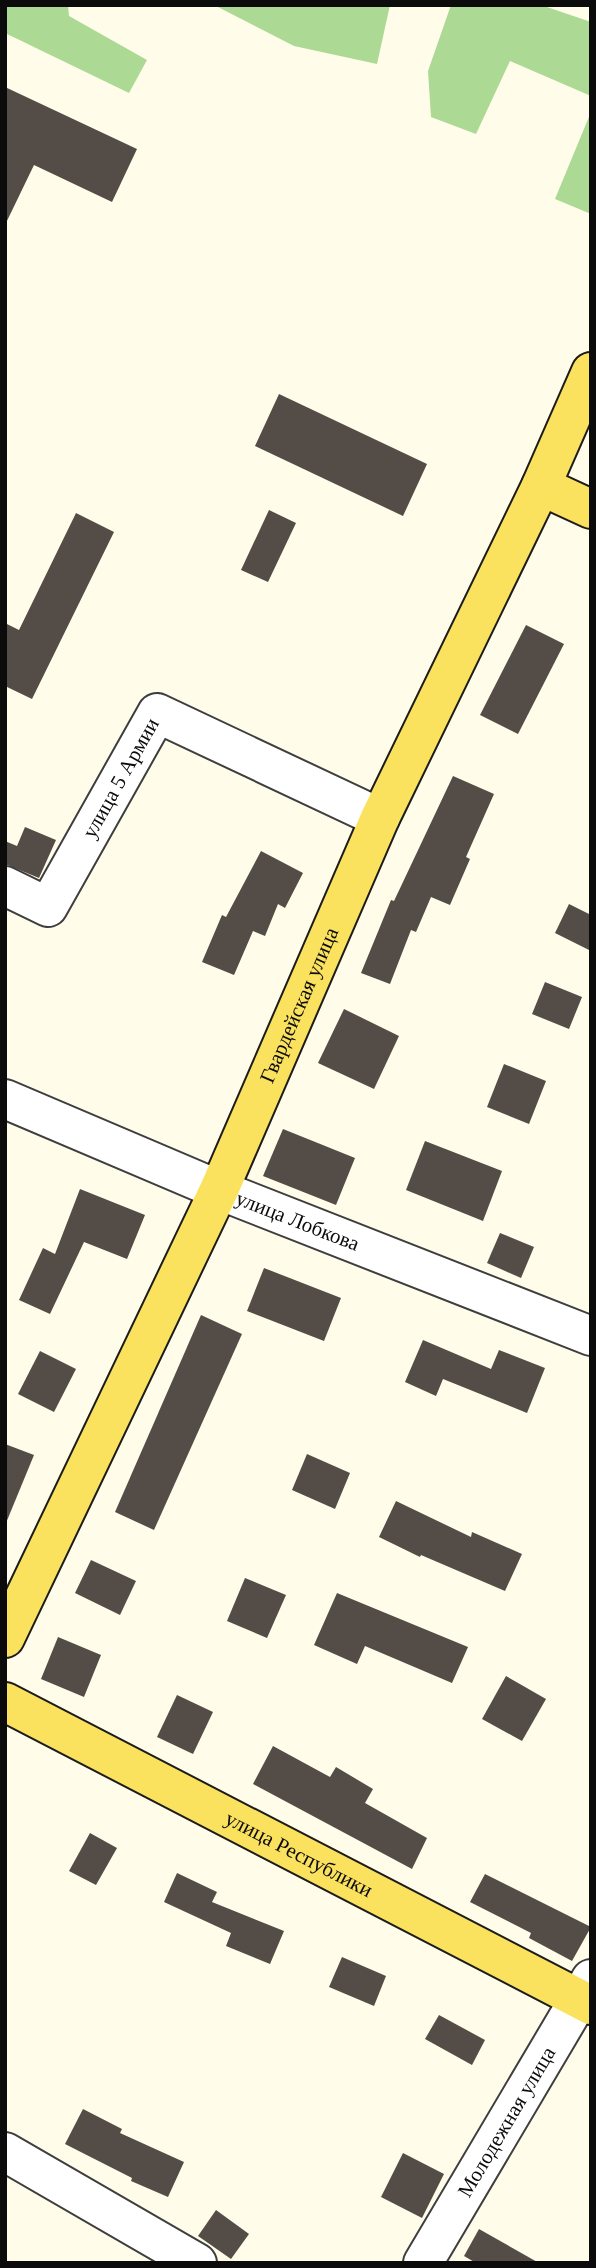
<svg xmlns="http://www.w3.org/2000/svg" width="596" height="2268" viewBox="0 0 596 2268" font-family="Georgia,serif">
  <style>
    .forest { fill: #acd993 }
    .building { fill: #544d47 }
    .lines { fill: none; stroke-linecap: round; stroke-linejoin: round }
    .minor-casing { stroke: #3e3e3e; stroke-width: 42 }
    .major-casing { stroke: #1c1c1c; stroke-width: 42 }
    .minor { stroke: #fff; stroke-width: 38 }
    .major { stroke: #fae15e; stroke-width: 38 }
    .labels { text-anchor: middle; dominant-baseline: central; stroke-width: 7; stroke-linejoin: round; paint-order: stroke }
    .street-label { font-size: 21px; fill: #0b0b0b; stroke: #fff }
  </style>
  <rect width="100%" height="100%" fill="#fffde9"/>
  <!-- forest -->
  <g class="forest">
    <polygon points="5,5 68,5 69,16 147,60 129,93 5,33"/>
    <polygon points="214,5 390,5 377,64 294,46"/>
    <polygon points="451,5 541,5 591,22 591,96 510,61 476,134 431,117 428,71"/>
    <polygon points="591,112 591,214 555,199"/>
  </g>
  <!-- building -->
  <g class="building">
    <polygon points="5,87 137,149 112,202 34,165 5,225"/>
    <polygon points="279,394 427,464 403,516 255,446"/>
    <polygon points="269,510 296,523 268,582 241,570"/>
    <polygon points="76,513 114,532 32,699 5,686 5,623 19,630"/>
    <polygon points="526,625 564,644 518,734 480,715"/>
    <polygon points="453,776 494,794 466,857 470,859 450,905 431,897 416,932 411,930 390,984 361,973 391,900 394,901"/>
    <polygon points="25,827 56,840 39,878 5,864 5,841 17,846"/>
    <polygon points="261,851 303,873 285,908 278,904 265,936 253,931 234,975 202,962 222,915 226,917"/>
    <polygon points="569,904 591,915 591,951 555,933"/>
    <polygon points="545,982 582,997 569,1029 532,1014"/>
    <polygon points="344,1009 399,1036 374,1089 318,1063"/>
    <polygon points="504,1064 546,1081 529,1124 487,1107"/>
    <polygon points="283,1129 355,1158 336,1205 263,1176"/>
    <polygon points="425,1141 502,1171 483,1221 406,1190"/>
    <polygon points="80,1189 145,1215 127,1259 84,1242 50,1314 19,1300 43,1248 55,1254"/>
    <polygon points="500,1233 534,1247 521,1278 487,1263"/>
    <polygon points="264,1268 341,1298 324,1341 247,1311"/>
    <polygon points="201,1315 242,1334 154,1530 115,1512"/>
    <polygon points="423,1340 491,1369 499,1350 545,1368 527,1413 443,1379 436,1396 405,1382"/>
    <polygon points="40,1351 76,1369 54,1412 18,1394"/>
    <polygon points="5,1444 34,1455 6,1523 5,1523"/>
    <polygon points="307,1454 350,1473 335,1509 292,1490"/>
    <polygon points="396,1501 471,1537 472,1532 522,1554 505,1591 421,1555 420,1557 379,1537"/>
    <polygon points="91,1560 136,1581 120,1615 75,1593"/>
    <polygon points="245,1578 286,1595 267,1638 227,1621"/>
    <polygon points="337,1593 468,1647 452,1683 365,1646 357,1664 314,1645"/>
    <polygon points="58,1637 101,1655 84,1697 41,1679"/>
    <polygon points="506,1676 546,1699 522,1741 482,1719"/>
    <polygon points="177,1695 213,1712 193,1754 157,1737"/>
    <polygon points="273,1746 330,1777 336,1767 373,1789 365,1803 427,1838 412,1869 253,1784"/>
    <polygon points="90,1833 117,1848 96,1885 69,1871"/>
    <polygon points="177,1873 217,1892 212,1902 284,1931 270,1964 226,1946 231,1933 164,1902"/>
    <polygon points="485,1874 591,1927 572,1961 529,1938 531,1933 470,1902"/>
    <polygon points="342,1957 386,1976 374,2006 329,1987"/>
    <polygon points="439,2015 485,2040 472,2065 425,2039"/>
    <polygon points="83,2109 122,2129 120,2133 184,2162 168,2197 131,2181 132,2178 65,2144"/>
    <polygon points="403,2153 444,2174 422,2218 381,2197"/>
    <polygon points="216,2210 249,2234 231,2259 198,2236"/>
    <polygon points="479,2229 539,2263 476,2263 464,2256"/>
  </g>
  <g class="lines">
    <!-- minor casing -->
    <g class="minor-casing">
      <g id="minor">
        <path id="s1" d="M5,886L48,907L157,713L380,818"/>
        <path id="s2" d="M5,1099L219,1190L591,1336"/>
        <polyline points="5,2152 197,2263"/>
        <path id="s3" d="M423,2263L591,1979"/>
      </g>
    </g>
    <!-- major casing -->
    <g class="major-casing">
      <g id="major">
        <polyline points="541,486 591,509"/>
        <path id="s4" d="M5,1638L219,1190L380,818L541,486L591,372"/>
        <path id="s5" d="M5,1702L591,2005"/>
      </g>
    </g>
    <!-- minor -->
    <use href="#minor" class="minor"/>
    <!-- major -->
    <use href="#major" class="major"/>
  </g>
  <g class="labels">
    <!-- street labels -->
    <g class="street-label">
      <text stroke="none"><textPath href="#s1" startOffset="196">улица 5 Армии</textPath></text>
      <text stroke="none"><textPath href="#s4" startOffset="698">Гвардейская улица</textPath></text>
      <text stroke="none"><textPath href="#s2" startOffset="317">улица Лобкова</textPath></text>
      <text stroke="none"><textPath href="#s5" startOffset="331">улица Республики</textPath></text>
      <text stroke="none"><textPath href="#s3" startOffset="164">Молодежная улица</textPath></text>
    </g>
  </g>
  <!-- border -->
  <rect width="596" height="2268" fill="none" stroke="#0b0b0b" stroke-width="14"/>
</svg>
